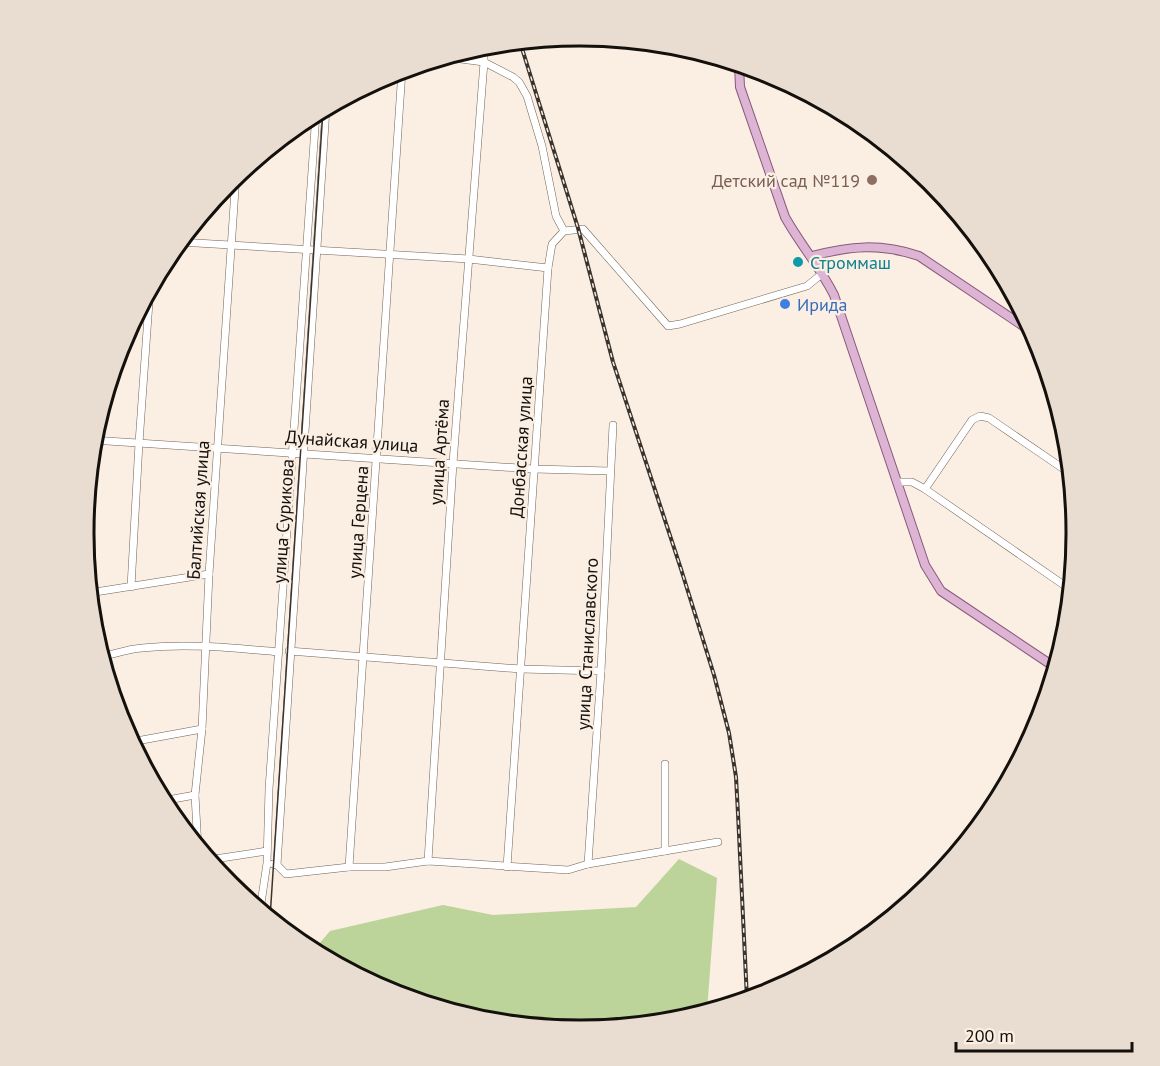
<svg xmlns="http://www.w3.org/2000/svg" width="1160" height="1066" viewBox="0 0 1160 1066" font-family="'PT Sans',sans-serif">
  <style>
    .green { fill: #bcd399 }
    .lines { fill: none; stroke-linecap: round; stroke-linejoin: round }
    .minor-casing { stroke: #6f6359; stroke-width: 8 }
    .major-casing { stroke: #885a7b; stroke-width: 10 }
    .minor { stroke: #fff; stroke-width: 7 }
    .major { stroke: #ddb4d4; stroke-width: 8 }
    .tram { stroke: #3a342f; stroke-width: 1.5 }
    .rail-casing { stroke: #3a342f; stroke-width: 4 }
    .rail { stroke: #fbeee2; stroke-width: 1.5; stroke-dasharray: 4.5; stroke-linecap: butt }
    .education-dot { fill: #8d6e63; stroke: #fbeee2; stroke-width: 2 }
    .culture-dot { fill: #0f9aa8; stroke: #fbeee2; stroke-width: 2 }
    .shop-dot { fill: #3f7fe0; stroke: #fbeee2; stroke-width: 2 }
    .labels { text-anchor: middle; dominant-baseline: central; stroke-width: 4.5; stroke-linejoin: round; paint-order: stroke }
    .education-label { font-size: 18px; fill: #785e54; stroke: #fbeee2; text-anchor: end }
    .culture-label { font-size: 18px; fill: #0d838f; stroke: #fbeee2; text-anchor: start }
    .shop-label { font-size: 18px; fill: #366cbe; stroke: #fbeee2; text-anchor: start }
    .street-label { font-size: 18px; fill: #14100c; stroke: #fbeee2 }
    .rim { fill: none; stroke: #14100c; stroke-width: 3 }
  </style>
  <rect width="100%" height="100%" fill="#fbeee2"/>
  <!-- green -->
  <polygon class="green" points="679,859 717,878 707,1011 677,1021 580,1030 483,1020 389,992 313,951 330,931 443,905 493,915 636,907"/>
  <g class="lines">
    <!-- minor casing -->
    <g class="minor-casing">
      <g id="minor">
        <polyline points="445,57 484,62 513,77 519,82 527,96 542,146 556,216 564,231"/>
        <polyline points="564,231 583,229 668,326 680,324 807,286 823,273"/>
        <polyline points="179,242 469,259 548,268"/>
        <polyline points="92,440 534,469 610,471"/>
        <polyline points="898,482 912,482 925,489 1071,590"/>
        <polyline points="925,489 972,420 980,416 989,418 1071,474"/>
        <polyline points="131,587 139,443 150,288"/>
        <polyline points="89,593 209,574"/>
        <polyline points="289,651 521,669 601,671"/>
        <path d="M101,657C114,654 128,649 142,648C188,643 233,648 279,652"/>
        <polyline points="131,742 202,729"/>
        <polyline points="665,764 665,851"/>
        <polyline points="162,801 195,795"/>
        <polyline points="198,848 195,795 202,729 209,574 236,175"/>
        <polyline points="208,860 267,851"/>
        <polyline points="428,861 453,463 484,62 484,45"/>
        <polyline points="273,864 277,865 286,874 349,867 385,867 428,861 568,870 588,864 718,842"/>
        <polyline points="588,864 601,671 613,425"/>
        <polyline points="277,865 326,108"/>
        <polyline points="349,867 402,70"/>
        <polyline points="507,867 548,268 552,244 564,231"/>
        <polyline points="260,910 267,863 269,789 316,113"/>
      </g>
    </g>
    <!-- major casing -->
    <g class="major-casing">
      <g id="major">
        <path d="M739,65L740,87L785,217C800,244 820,267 834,295L925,565L941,591L1056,668"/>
        <path d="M812,256C850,246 880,243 919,256L1035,334"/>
      </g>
    </g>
    <!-- minor -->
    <use href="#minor" class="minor"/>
    <!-- major -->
    <use href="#major" class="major"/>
    <!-- tram -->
    <polyline class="tram" points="270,918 323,110"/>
    <!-- rail casing -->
    <g class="rail-casing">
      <polyline id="rail" points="520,42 578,228 613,362 681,569 714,675 729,733 736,777 738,814 747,999"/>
    </g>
    <!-- rail -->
    <use href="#rail" class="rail"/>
  </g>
  <!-- markers -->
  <circle class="education-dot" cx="872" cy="180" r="6"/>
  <circle class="culture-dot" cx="798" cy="262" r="6"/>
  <circle class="shop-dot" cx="785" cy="304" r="6"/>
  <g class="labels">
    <!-- education labels -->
    <g class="education-label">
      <text x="860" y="180">Детский сад №119</text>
    </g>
    <!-- culture labels -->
    <g class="culture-label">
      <text x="810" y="262">Строммаш</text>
    </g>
    <!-- shop labels -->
    <g class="shop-label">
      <text x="797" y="304">Ирида</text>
    </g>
    <!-- street labels -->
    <g class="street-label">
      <text transform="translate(352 441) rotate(4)">Дунайская улица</text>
      <text transform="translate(521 447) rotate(-86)">Донбасская улица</text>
      <text transform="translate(439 452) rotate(-86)">улица Артёма</text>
      <text transform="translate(198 510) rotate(-86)">Балтийская улица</text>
      <text transform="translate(283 521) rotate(-86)">улица Сурикова</text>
      <text transform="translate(358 522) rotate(-86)">улица Герцена</text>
      <text transform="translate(587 644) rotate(-87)">улица Станиславского</text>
    </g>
  </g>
  <!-- crop -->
  <path d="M0 0H1160V1066H0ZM580 46H580A486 486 0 0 1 1066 532V534A486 486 0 0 1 580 1020H580A486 486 0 0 1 94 534V532A486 486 0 0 1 580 46Z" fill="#e9dcd1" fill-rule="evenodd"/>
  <path class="rim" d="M580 46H580A486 486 0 0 1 1066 532V534A486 486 0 0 1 580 1020H580A486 486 0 0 1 94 534V532A486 486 0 0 1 580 46Z"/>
  <!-- scale -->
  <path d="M956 1042v9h176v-9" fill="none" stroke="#14100c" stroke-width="3"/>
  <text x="965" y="1042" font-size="18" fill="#14100c" stroke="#fbeee2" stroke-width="4.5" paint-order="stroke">200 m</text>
</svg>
